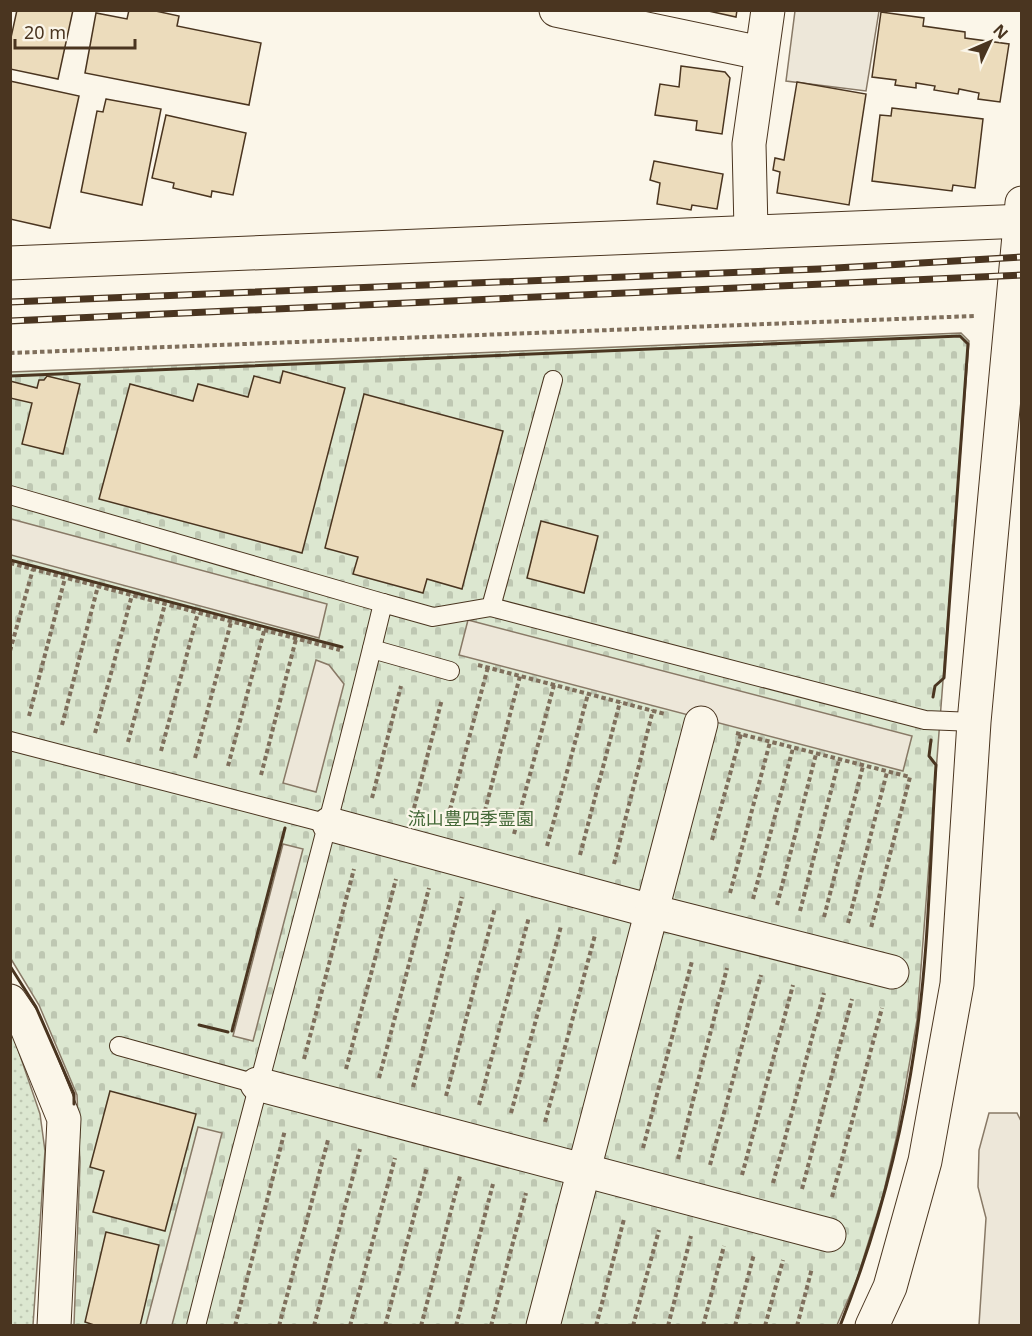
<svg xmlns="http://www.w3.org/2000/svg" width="1032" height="1336" viewBox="0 0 1032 1336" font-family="'Noto Sans','Noto Sans JP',sans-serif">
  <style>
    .grass { fill: url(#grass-dots); stroke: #887966; stroke-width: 1.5 }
    .cemetery { fill: url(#cemetery-stones); stroke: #887966; stroke-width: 1.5 }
    .parking { fill: #ede7d9; stroke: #887966; stroke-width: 1.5 }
    .building { fill: #ecdcbc; stroke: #4a3520; stroke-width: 1.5 }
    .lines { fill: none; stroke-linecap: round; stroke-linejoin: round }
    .lane-casing { stroke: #4a3520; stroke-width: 20 }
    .street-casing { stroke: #4a3520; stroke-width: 35 }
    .secondary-casing { stroke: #4a3520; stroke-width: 35 }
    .path { stroke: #7f6f5c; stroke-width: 4; stroke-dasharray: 4.5 3; stroke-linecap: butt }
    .lane { stroke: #fbf6e9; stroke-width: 18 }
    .street { stroke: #fbf6e9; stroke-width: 33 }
    .secondary { stroke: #fbf6e9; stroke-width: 33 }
    .rail-casing { stroke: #4a3520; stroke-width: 7 }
    .rail { stroke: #fbf6e9; stroke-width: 4.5; stroke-dasharray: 14; stroke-linecap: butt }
    .wall { stroke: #4a3520; stroke-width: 3 }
    .labels { text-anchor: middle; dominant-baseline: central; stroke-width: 4.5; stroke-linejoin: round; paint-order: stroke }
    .park-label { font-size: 18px; fill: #436837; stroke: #fbf6e9 }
  </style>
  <defs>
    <pattern id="grass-dots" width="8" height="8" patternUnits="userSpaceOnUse" patternTransform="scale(1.5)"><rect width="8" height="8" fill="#dce7d0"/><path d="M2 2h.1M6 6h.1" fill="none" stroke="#bec7b2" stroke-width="1.8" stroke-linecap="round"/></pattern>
    <pattern id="cemetery-stones" width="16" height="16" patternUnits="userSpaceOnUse" patternTransform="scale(1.5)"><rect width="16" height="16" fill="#dce7d0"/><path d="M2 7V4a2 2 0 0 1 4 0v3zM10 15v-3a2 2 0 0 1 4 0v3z" fill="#bec7b2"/></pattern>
  </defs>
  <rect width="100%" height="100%" fill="#fbf6e9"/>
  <!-- grass -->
  <polygon class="grass" points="10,1026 40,1114 45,1151 33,1325 11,1325"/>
  <!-- cemetery -->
  <polygon class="cemetery" points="961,333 969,341 917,1020 897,1135 883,1195 857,1279 837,1325 74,1325 80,1163 77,1095 39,1005 11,959 11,372"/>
  <!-- parking -->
  <g class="parking">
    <polygon points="795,11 879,11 866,91 786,81"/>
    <polygon points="11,519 327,604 319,638 11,555"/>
    <polygon points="468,620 912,736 903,771 459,655"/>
    <polygon points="316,660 329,665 344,684 316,792 283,783"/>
    <polygon points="283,844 303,849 253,1041 233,1036"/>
    <polygon points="989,1113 1017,1113 1021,1121 1021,1325 979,1325 986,1218 978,1187 979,1150"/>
    <polygon points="198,1127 222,1133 172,1325 146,1325"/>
  </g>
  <!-- building -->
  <g class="building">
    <polygon points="17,10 73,10 58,79 10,69 10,42"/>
    <polygon points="129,10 151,10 179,16 177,26 261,43 249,105 85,73 96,13 127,19"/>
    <polygon points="704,10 737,10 736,17"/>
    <polygon points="881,12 924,18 923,26 965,32 965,38 1009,44 1000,102 978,99 979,93 959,89 958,94 934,90 935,86 916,83 916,88 895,85 896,80 872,77"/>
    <polygon points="681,66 725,72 730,78 722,134 696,130 697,121 655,115 660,84 679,87"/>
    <polygon points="10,81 79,96 50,228 10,219"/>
    <polygon points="797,82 866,94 849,205 777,193 780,172 773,170 775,158 784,160"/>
    <polygon points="106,99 161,109 142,205 81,192 97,111 103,112"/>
    <polygon points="892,108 983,119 975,188 953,185 952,191 872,181 880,115 891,116"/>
    <polygon points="166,115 246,133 233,195 212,191 211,197 173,188 174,183 152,178"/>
    <polygon points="654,161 723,174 717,209 692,205 691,210 657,204 660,183 650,180"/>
    <polygon points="283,371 345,388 302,553 99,499 130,384 193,401 198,384 248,397 254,376 280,383"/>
    <polygon points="47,376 80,384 63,454 22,444 32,403 10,398 10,381 37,388 39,380 44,380"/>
    <polygon points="364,394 503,431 462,589 427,579 423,593 353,574 358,557 325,548"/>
    <polygon points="541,521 598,536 584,593 527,578"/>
    <polygon points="110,1091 196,1114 165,1231 93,1212 104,1171 90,1167"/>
    <polygon points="106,1232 159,1245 140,1326 97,1326 85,1322"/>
  </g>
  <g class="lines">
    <!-- lane casing -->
    <g class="lane-casing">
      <g id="lane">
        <polyline points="10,495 383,603"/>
        <polyline points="491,607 925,720 974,722"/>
        <polyline points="372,649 450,671"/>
        <polyline points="10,741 329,824"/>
        <polyline points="119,1046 257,1084"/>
        <path d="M196,1326C257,1084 325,845 383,603L433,617L491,607L553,380"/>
      </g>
    </g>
    <!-- street casing -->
    <g class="street-casing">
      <g id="street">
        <polyline points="556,10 761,53"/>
        <polyline points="751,230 749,144 768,10"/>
        <polyline points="10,263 1022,221"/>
        <polyline points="329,824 651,911 892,972"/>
        <polyline points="10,1001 25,1023 64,1119 54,1326"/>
        <polyline points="257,1084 829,1235"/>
        <polyline points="543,1326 701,723"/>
      </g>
    </g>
    <!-- secondary casing -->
    <g class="secondary-casing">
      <polyline id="secondary" points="872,1326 890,1287 925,1161 957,984 974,722 1022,203"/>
    </g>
    <!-- path -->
    <g class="path">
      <polyline points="10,353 975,316"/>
      <polyline points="10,563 340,650"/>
      <polyline points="10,651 33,569"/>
      <polyline points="478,665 665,714"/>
      <polyline points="29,716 65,578"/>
      <polyline points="62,725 98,586"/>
      <polyline points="95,733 132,595"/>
      <polyline points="736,733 910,777 871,928"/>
      <polyline points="128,742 165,604"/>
      <polyline points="161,751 198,613"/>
      <polyline points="195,758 231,622"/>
      <polyline points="228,766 264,631"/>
      <polyline points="261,775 296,639"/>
      <polyline points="372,798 401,686"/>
      <polyline points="414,808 442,699"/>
      <polyline points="448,817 488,667"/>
      <polyline points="481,826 520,676"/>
      <polyline points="514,834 554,685"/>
      <polyline points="712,840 741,734"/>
      <polyline points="547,846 588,694"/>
      <polyline points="580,855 620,702"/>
      <polyline points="614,864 653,710"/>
      <polyline points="730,893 770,742"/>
      <polyline points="753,899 793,748"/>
      <polyline points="777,905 816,754"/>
      <polyline points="800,911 839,760"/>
      <polyline points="824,917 863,766"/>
      <polyline points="848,923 887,772"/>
      <polyline points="304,1059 354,869"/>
      <polyline points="346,1069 396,879"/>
      <polyline points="379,1078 429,888"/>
      <polyline points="413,1087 462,897"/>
      <polyline points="446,1096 495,908"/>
      <polyline points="479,1105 529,917"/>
      <polyline points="511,1113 561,926"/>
      <polyline points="545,1122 595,935"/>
      <polyline points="643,1148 692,961"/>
      <polyline points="678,1159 727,968"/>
      <polyline points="710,1165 761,975"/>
      <polyline points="742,1175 793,985"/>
      <polyline points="773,1183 824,993"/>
      <polyline points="802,1189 852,999"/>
      <polyline points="832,1197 882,1008"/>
      <polyline points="235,1326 285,1130"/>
      <polyline points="279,1326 328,1140"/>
      <polyline points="314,1326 360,1149"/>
      <polyline points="350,1326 395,1158"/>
      <polyline points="385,1326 427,1167"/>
      <polyline points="421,1326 460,1176"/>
      <polyline points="456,1326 493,1184"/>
      <polyline points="491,1326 526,1193"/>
      <polyline points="596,1326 624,1219"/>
      <polyline points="633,1326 659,1230"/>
      <polyline points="668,1326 691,1236"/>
      <polyline points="703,1326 724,1246"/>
      <polyline points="735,1326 754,1254"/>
      <polyline points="765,1326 783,1260"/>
      <polyline points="797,1326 812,1268"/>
    </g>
    <!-- lane -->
    <use href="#lane" class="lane"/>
    <!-- street -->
    <use href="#street" class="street"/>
    <!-- secondary -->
    <use href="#secondary" class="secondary"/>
    <!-- rail casing -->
    <g class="rail-casing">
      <g id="rail">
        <polyline points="10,302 819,269 1022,257"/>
        <polyline points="10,321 1022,275"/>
      </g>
    </g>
    <!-- rail -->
    <use href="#rail" class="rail"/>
    <!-- wall -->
    <g class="wall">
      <polyline points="10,376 960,336 968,344 944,678 935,686 933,697"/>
      <polyline points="10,560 342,647"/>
      <polyline points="10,966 36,1007 74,1094 74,1104"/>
      <polyline points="199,1025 228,1032"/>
      <polyline points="232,1031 285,828"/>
      <path d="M840,1326C876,1235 901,1142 915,1046C929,953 930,858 936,765L929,756L931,740"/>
    </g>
  </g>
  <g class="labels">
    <!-- park labels -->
    <g class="park-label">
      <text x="471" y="818">流山豊四季霊園</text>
    </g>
  </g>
  <!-- border -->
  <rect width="1032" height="1336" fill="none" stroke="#4a3520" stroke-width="24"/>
  <!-- north arrow -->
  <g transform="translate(990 42) rotate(46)" stroke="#fbf6e9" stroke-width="4.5" paint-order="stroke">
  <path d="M0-4.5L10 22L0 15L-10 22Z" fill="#4a3520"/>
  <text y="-9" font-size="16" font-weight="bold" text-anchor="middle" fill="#4a3520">N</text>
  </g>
  <!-- scale -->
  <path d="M15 39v9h120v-9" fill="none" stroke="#4a3520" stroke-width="3"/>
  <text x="24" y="39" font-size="18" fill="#4a3520" stroke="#fbf6e9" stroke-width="4.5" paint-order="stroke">20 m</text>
</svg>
